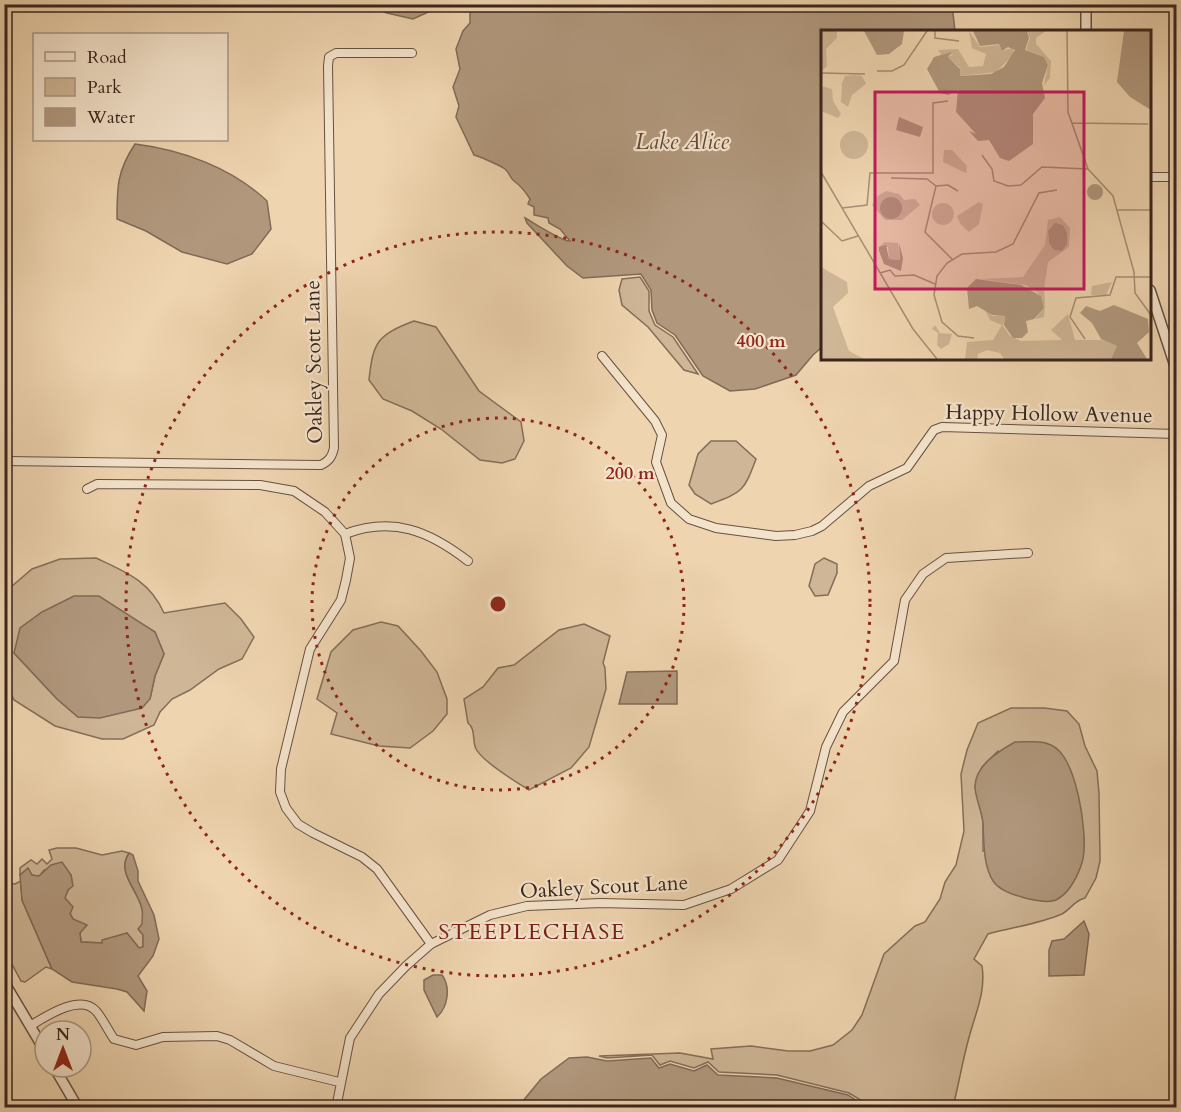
<svg xmlns="http://www.w3.org/2000/svg" width="1181" height="1112" viewBox="0 0 1181 1112" font-family="Cardo,serif">
  <style>
    .green { fill: #cfb696; stroke: #846e59; stroke-width: 1.5; fill-rule: evenodd }
    .water { fill: #b1987d; stroke: #816a56; stroke-width: 1.5 }
    .lines { fill: none; stroke-linecap: round; stroke-linejoin: round }
    .minor-casing { stroke: #675141; stroke-width: 10 }
    .tertiary-casing { stroke: #675141; stroke-width: 12 }
    .minor { stroke: #f4e3cb; stroke-width: 8 }
    .tertiary { stroke: #f4e3cb; stroke-width: 9 }
    .ring { fill: none; stroke: #8f2418; stroke-width: 3; stroke-dasharray: 3 6 }
    .labels { text-anchor: middle; dominant-baseline: central; stroke-width: 4.5; stroke-linejoin: round; paint-order: stroke }
    .street-label { font-size: 21px; fill: #3a251c; stroke: #f4e3cb }
    .water-label { font-size: 22px; font-style: italic; fill: #5e4839; stroke: #f4e3cb }
    .neighbourhood-label { font-size: 22px; letter-spacing: 1.5px; fill: #7a1f14; stroke: #f4e3cb }
    .inset-road { fill: none; stroke: #a68e74; stroke-width: 1.5 }
    .view { fill: #c2185b; fill-opacity: 0.15; stroke: #c2185b; stroke-width: 3 }
    .inset-edge { fill: none; stroke: #3a251c; stroke-width: 3 }
    .centre { fill: #8f2418; stroke: #f4e3cb; stroke-width: 3 }
    .ring-label { font-size: 18px; text-anchor: middle; font-weight: bold; fill: #8f2418; stroke: #f4e3cb; stroke-width: 4.5; stroke-linejoin: round; paint-order: stroke }
  </style>
  <rect width="100%" height="100%" fill="#eed4af"/>
  <filter id="stains"><feTurbulence type="fractalNoise" baseFrequency=".00333" numOctaves="4"/><feColorMatrix values="0 0 0 0 .2 0 0 0 0 .09 0 0 0 0 .02 0 0 0 .5 -.17"/></filter>
  <radialGradient id="worn" r=".72"><stop offset=".6" stop-color="#630" stop-opacity="0"/><stop offset="1" stop-color="#630" stop-opacity=".3"/></radialGradient>
  <!-- green -->
  <g class="green">
    <polygon points="640,277 649,291 649,311 655,325 673,337 698,374 684,370 648,327 622,305 619,290 622,279"/>
    <path d="M414,321L436,327L479,391L521,422L524,441L515,459L502,463L480,460L441,429L412,411L383,399L369,380C373,342 377,335 414,321Z"/>
    <path d="M711,441H736L756,459C744,491 743,492 711,504L695,494L689,485L698,454Z"/>
    <path d="M96,558C126,572 150,581 164,613L225,603L241,619L254,637L242,659L219,669L190,690L172,699L160,712L154,725L123,739H102L55,726L14,700L5,682L4,593L32,569L60,559ZM135,620L155,632L164,654L155,676L150,699L78,717L57,699L14,653Z"/>
    <polygon points="824,558 837,564 837,573 828,595 815,596 809,586 815,564"/>
    <polygon points="381,622 398,626 421,651 437,672 447,699 447,714 433,731 410,748 379,746 331,734 337,713 317,699 331,652 353,630"/>
    <path d="M584,624L610,636L603,663L605,668L606,689L589,747L571,768L529,790C516,782 483,762 476,749C472,741 476,729 468,723L464,699L483,687L498,668L514,665L559,630Z"/>
    <path d="M1011,708H1044L1067,711L1079,724L1085,746L1097,771L1099,793L1100,861L1096,878L1085,898C1075,900 1071,909 1062,914C1039,924 1013,927 988,934L974,959L982,966C986,991 976,1012 970,1034C963,1058 959,1083 953,1107H872L849,1093L777,1075L719,1072L708,1062L694,1068L670,1061L660,1065L652,1055L607,1058L599,1056L680,1053L713,1059L711,1049L751,1046L788,1051H810L833,1045L852,1030L862,1015L884,954L915,926L925,922L940,899L945,882L956,865L964,831L961,774L967,750L978,723ZM998,751L1082,825L1084,842L983,851V821L975,786L982,767Z"/>
    <path d="M57,848H76L102,855L122,851L129,853C116,872 137,889 142,908C145,919 143,935 143,947L139,948L127,933L103,940L102,943L81,942L80,933L70,913L64,898L72,883L71,875L44,870L39,877L32,875L28,869L20,875V868L31,860L37,864L42,859L47,864L52,859L49,850Z"/>
    <polygon points="21,881 22,900 52,969 46,967 25,982 21,981 5,951 4,883 15,884"/>
  </g>
  <!-- water -->
  <g class="water">
    <polygon points="366,5 435,5 435,9 413,19 387,13"/>
    <path d="M470,5H952L955,31L822,32V347L813,355L796,375L755,389L730,391L703,376L675,335L657,323L652,310L651,290L641,274L583,278L567,266L527,223L525,218C534,223 563,242 570,241L560,229L549,223L548,218L534,215V207L528,204L530,199C525,191 521,186 514,181C510,178 509,172 505,169C501,166 479,156 474,155L456,117L459,106L453,87L460,69L456,49L463,31L470,23Z"/>
    <path d="M135,144C183,150 232,168 267,201L271,229L252,254L227,264L182,252L146,231L117,219C117,187 117,171 135,144Z"/>
    <polygon points="74,596 99,596 155,632 164,654 155,676 150,699 142,708 100,718 78,717 57,699 14,653 20,628 42,612"/>
    <polygon points="677,671 677,704 619,704 627,672"/>
    <path d="M1015,742C1027,742 1040,740 1051,745C1077,756 1088,834 1083,859C1079,874 1070,893 1056,900C1049,903 1033,900 1025,898C1014,895 1000,891 993,881C983,865 984,842 983,823C982,811 976,800 975,788C974,766 999,751 1015,742Z"/>
    <path d="M129,853L133,855L138,871V881L154,915L159,939L153,956L138,976L147,991L144,1011L127,992L117,989L72,982L52,969L22,900L20,875L28,868L32,875L39,876L51,865L62,862L71,875L73,886L68,890L65,898L73,907L70,914L73,919L87,925L80,933L81,942L102,943V940L127,933L139,948L143,947V935L138,929L142,924C142,919 143,913 142,909C138,890 116,873 129,853Z"/>
    <polygon points="1084,921 1089,934 1084,975 1049,976 1049,950 1052,941 1064,939"/>
    <path d="M433,975H442C451,987 448,1007 437,1017L424,990V980Z"/>
    <polygon points="587,1057 607,1061 651,1058 659,1068 670,1064 694,1071 707,1065 718,1075 777,1078 848,1095 866,1107 518,1107 541,1079 569,1058"/>
  </g>
  <g class="lines">
    <!-- minor casing -->
    <g class="minor-casing">
      <g id="minor">
        <polyline points="1150,177 1176,177"/>
        <polyline points="602,356 655,421 662,435 656,462 671,503 689,519 716,528 776,536 795,535 812,531 822,526 869,486 907,468 934,430 942,427 1176,434"/>
        <path d="M4,461L321,465C329,461 332,457 334,448L328,66L329,57L336,53H412"/>
        <polyline points="87,489 97,484 260,485 294,491 325,512 345,534 350,558 346,580 341,600 310,649 281,769 280,792 286,808 298,824 313,833 362,857 377,869 431,944"/>
        <path d="M345,534C393,516 429,531 468,561"/>
        <path d="M30,1026C45,1017 80,993 96,1011C101,1016 109,1032 114,1039L136,1045L163,1037L217,1036L230,1040L274,1066L339,1082"/>
        <polyline points="336,1108 350,1038 379,994 406,966 431,944 490,915 527,906 601,903 684,905 731,889 778,860 810,811 826,747 843,712 894,661 905,600 923,574 946,558 1028,553"/>
      </g>
    </g>
    <!-- tertiary casing -->
    <g class="tertiary-casing">
      <g id="tertiary">
        <polyline points="1086,4 1086,32"/>
        <polyline points="1150,290 1176,369"/>
        <polyline points="4,982 45,1051"/>
        <polyline points="54,1067 78,1108"/>
      </g>
    </g>
    <!-- minor -->
    <use href="#minor" class="minor"/>
    <!-- tertiary -->
    <use href="#tertiary" class="tertiary"/>
  </g>
  <!-- distance rings -->
  <g class="ring">
    <circle cx="498" cy="604" r="186"/>
    <circle cx="498" cy="604" r="372"/>
  </g>
  <g class="labels">
    <!-- street labels -->
    <g class="street-label">
      <text transform="translate(314 362) rotate(-91)">Oakley Scott Lane</text>
      <text transform="translate(1049 414) rotate(1)">Happy Hollow Avenue</text>
      <text transform="translate(604 887) rotate(-3)">Oakley Scout Lane</text>
    </g>
    <!-- water labels -->
    <g class="water-label">
      <text x="682" y="142">Lake Alice</text>
    </g>
    <!-- neighbourhood labels -->
    <g class="neighbourhood-label">
      <text x="532" y="932">STEEPLECHASE</text>
    </g>
  </g>
  <!-- overview -->
  <g transform="translate(821 30)">
    <rect width="330" height="330" fill="#eed4af"/>
    <path d="M0,1H16V8L5,19L6,36L0,42ZM148,1L159,17L178,15L181,21L191,18L194,23L175,42L139,46V38L127,27L133,24L121,26L117,20L137,19L148,37L162,36L165,24L151,18ZM206,1H225L215,8V14L230,31L229,48L223,55L227,35L223,27L205,20L209,8ZM33,45L41,46L45,54L31,65L27,77L20,72L21,53L24,46ZM0,56L11,59L12,71L20,84L17,88L0,81ZM19 115a14 14 0 1 1 28 0a14 14 0 1 1-28 0ZM123,120H131L146,136L145,143L122,132ZM65,161L78,164L83,170L94,169L99,175L81,190H64L51,175L55,167ZM158,172L162,174L158,194L148,202L139,194L136,186ZM111 184a11 11 0 1 1 22 0a11 11 0 1 1-22 0ZM239,187L249,198L248,217L227,232L223,259L224,273L223,287L214,289L223,278L217,263L205,255L160,249L202,247L224,215L227,190ZM242,195L246,211L228,213L227,201ZM64,212L77,213L79,230L68,229L67,217H58ZM0,237L26,252L27,263L12,277L28,321L43,329H0ZM291,252L285,265H270L271,256ZM164,280L171,286H184L182,296L189,306L200,311L241,310L230,300L247,284L254,310H282L296,316L295,321L290,329H183L179,323L166,320L157,324L156,329H144L146,312L172,310L181,295L169,290ZM114,295L119,303L131,304L128,314L120,319L116,315L117,303L111,299Z" fill="#cfb696" fill-rule="evenodd"/>
    <path d="M43,1H83L81,14L68,24L56,25ZM152,1H206L208,8L204,20L223,27L227,35L221,53L224,68L212,84V114L188,131L179,128L168,110L157,111L148,101L155,104L135,82L137,60L127,65L119,63L106,39L113,27L131,22L127,27L139,39V46L170,44L183,37L194,20L187,17L181,21L178,14L159,16ZM303,1H330V80L309,67L296,52ZM78,87L102,97L99,107L75,100ZM266 162a8 8 0 1 1 16 0a8 8 0 1 1-16 0ZM59 178a11 11 0 1 1 22 0a11 11 0 1 1-22 0ZM234,193L242,195L246,203V214L241,221L233,220L228,213L227,201ZM78,213L82,228L80,241L63,234L58,221V217L65,215L68,229L79,230ZM155,249L200,255L220,266L223,278L213,289L205,291L207,302L201,308H192L183,295L184,286L171,285L156,276L148,279L146,258ZM293,275L327,289L328,302L316,313L326,329H290L296,316L280,309L271,293L259,283L265,276L279,281Z" fill="#b1987d"/>
    <path class="inset-road" d="M114,1V8L138,11M246,1L247,82L267,139L292,166L313,242L314,263L330,285M56,41H71L83,35L106,1M0,43L44,44M251,93L327,94M161,125L171,139L173,151L187,156L200,155L221,137L267,139M0,142L92,299L116,329M70,148L106,149L115,156L104,202L131,229M115,156L127,155L137,161M21,178L46,175L49,143H112V73L127,71M296,180H330M0,191L21,211L37,206M59,243L69,240L74,246L93,245L114,254M153,308L137,306L121,292L113,265L116,246L126,233L141,224L175,222L192,214L218,163L236,160M264,309L249,287L255,268L289,265L295,247H330"/>
    <path class="view" d="M54,62H263V259H54Z"/>
    <rect width="330" height="330" class="inset-edge"/>
  </g>
  <circle cx="498" cy="604" r="9" class="centre"/>
  <g class="ring-label">
    <text x="761" y="347">400 m</text>
    <text x="630" y="479">200 m</text>
  </g>
  <!-- margin -->
  <rect width="1181" height="1112" fill="none" stroke="#eed4af" stroke-width="24"/>
  <rect x="6" y="6" width="1169" height="1100" fill="none" stroke="#3a251c" stroke-width="3"/>
  <rect x="12" y="12" width="1157" height="1088" fill="none" stroke="#3a251c" stroke-width="1.5"/>
  <!-- legend -->
  <rect x="33" y="33" width="195" height="108" fill="#f4e3cb" stroke="#aa9785" stroke-width="1.5"/>
  <rect x="45" y="52" width="30" height="9" fill="#f4e3cb" stroke="#aa9785" stroke-width="1.5"/>
  <text x="87" y="63" font-size="18" fill="#3a251c">Road</text>
  <rect x="45" y="78" width="30" height="18" fill="#cfb696" stroke="#aa9785" stroke-width="1.5"/>
  <text x="87" y="93" font-size="18" fill="#3a251c">Park</text>
  <rect x="45" y="108" width="30" height="18" fill="#b1987d" stroke="#aa9785" stroke-width="1.5"/>
  <text x="87" y="123" font-size="18" fill="#3a251c">Water</text>
  <!-- north arrow -->
  <g transform="translate(63 1049)"><circle r="28" fill="#f4e3cb" stroke="#aa9785" stroke-width="1.5"/>
  <path d="M0-4.5L10 22L0 15L-10 22Z" fill="#8f2418"/>
  <text y="-9" font-size="16" font-weight="bold" text-anchor="middle" fill="#3a251c">N</text>
  </g>
  <rect width="100%" height="100%" filter="url(#stains)"/>
  <rect width="100%" height="100%" fill="url(#worn)"/>
</svg>
